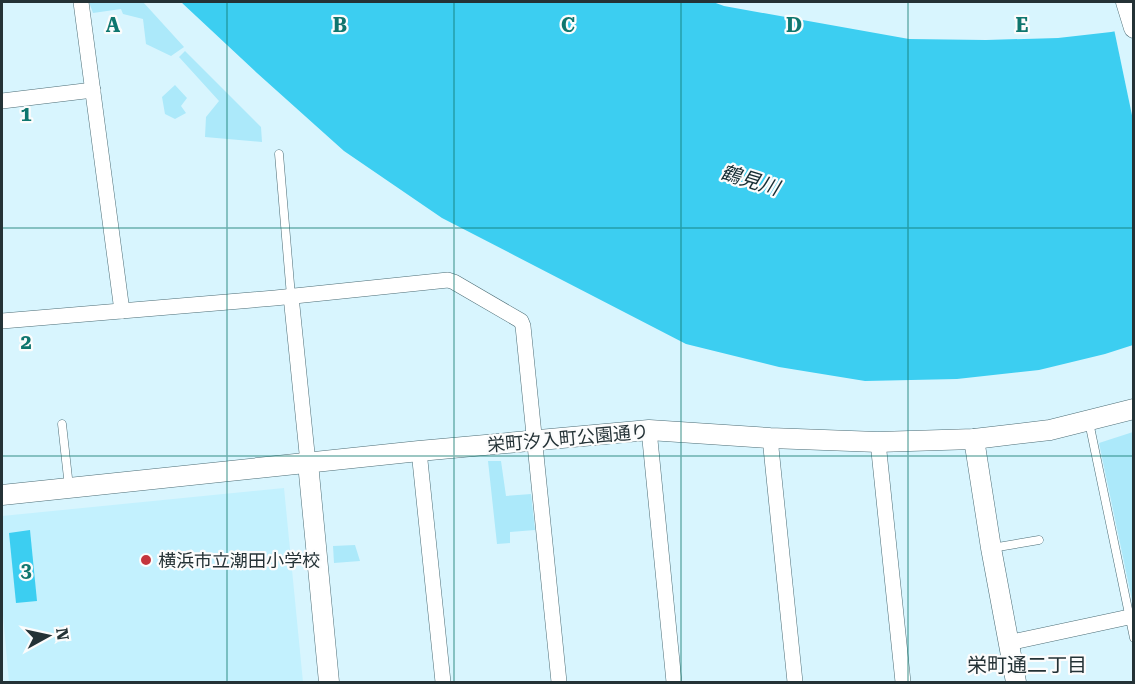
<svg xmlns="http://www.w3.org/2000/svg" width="1135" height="684" viewBox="0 0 1135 684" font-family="'Roboto Serif','Noto Sans JP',serif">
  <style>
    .built { fill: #c3f1fe }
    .green { fill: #ace9fa }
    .water { fill: #3ccef1 }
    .pier { fill: #d8f5fe }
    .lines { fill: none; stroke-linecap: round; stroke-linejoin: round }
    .service-casing { stroke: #4c6d76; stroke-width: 9 }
    .minor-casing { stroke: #4c6d76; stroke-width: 16 }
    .tertiary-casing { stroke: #4c6d76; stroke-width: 21 }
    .service { stroke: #fff; stroke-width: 8 }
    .minor { stroke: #fff; stroke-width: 15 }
    .tertiary { stroke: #fff; stroke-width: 20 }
    .grid { fill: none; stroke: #0f766e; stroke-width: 1.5; stroke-opacity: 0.55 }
    .poi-dot { fill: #c4353d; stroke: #fcfcfc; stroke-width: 2 }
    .labels { text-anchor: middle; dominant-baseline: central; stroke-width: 4.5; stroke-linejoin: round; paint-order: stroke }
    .street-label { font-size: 18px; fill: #243236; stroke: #fcfcfc }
    .poi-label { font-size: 18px; fill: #243236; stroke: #fcfcfc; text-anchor: start }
    .water-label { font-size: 20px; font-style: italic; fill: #162d34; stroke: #fcfcfc }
    .neighbourhood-label { font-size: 20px; fill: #243236; stroke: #fcfcfc }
    .grid-label { font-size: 20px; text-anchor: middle; font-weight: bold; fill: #0f766e; stroke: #fcfcfc; stroke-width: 4.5; stroke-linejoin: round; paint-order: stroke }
  </style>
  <rect width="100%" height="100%" fill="#d8f5fe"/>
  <!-- built -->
  <polygon class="built" points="284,488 303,682 9,682 2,604 2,516"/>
  <!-- green -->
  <g class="green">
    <polygon points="89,2 143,2 184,47 171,56 146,44 143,19 123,14 121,9 93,13"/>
    <polygon points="185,51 261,127 262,142 205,137 206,117 219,101 179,57"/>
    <polygon points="175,85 187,98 181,106 186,113 175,119 165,114 162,97"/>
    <polygon points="1133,432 1134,432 1133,605 1099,443"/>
    <polygon points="488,461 501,461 506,496 531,494 535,530 510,532 510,543 497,544"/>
    <polygon points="355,545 360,561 334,563 333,546"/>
  </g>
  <!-- water -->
  <g class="water">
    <polygon points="181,2 713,2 724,6 909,39 986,40 1058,38 1111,32 1133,28 1133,345 1105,354 1039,370 957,379 865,381 779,367 686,344 442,218 344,151 257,73"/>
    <polygon points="30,530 37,601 16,603 9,533"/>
  </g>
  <!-- pier -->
  <polygon class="pier" points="1134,25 1133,120 1114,29"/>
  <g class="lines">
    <!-- service casing -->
    <g class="service-casing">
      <g id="service">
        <polyline points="279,154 291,296"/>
        <polyline points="1089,422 1134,638"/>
        <polyline points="62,424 69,487"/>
        <polyline points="992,548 1039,540"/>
      </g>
    </g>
    <!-- minor casing -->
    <g class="minor-casing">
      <g id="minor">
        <polyline points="81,2 122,311"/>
        <polyline points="2,101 93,90"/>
        <polyline points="291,296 308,463"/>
        <polyline points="2,321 275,298 448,280 454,282 521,321 523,326 559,682"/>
        <polyline points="649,430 674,682"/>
        <polyline points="770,438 795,682"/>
        <polyline points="878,442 903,682"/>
        <polyline points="419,451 443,682"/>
        <polyline points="1008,643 1129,617"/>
      </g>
    </g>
    <!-- tertiary casing -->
    <g class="tertiary-casing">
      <g id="tertiary">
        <polyline points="1126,2 1134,28"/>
        <polyline points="974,439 991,548 1016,682"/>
        <polyline points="308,463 329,682"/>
        <polyline points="2,495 419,451 649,430 770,438 878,442 974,439 1050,430 1134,409"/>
      </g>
    </g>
    <!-- service -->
    <use href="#service" class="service"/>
    <!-- minor -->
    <use href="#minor" class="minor"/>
    <!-- tertiary -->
    <use href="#tertiary" class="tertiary"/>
  </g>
  <!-- grid -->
  <path class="grid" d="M227,2V682M454,2V682M681,2V682M908,2V682M2,228H1134M2,456H1134"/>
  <!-- markers -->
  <circle class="poi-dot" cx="146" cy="560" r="6"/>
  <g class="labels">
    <!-- street labels -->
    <g class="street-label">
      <text transform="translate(568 438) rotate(-5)">栄町汐入町公園通り</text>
    </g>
    <!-- poi labels -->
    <g class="poi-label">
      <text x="158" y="560">横浜市立潮田小学校</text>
    </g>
    <!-- water labels -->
    <g class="water-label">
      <text transform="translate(750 180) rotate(17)">鶴見川</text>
    </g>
    <!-- neighbourhood labels -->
    <g class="neighbourhood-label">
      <text x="1027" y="665">栄町通二丁目</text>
    </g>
  </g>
  <g class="grid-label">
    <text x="113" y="32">A</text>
    <text x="340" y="32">B</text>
    <text x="568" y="32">C</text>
    <text x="794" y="32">D</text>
    <text x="1022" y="32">E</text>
    <text x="26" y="121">1</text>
    <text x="26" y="349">2</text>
    <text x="26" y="577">3</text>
  </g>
  <!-- border -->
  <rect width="1135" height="684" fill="none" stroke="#243236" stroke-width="6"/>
  <!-- north arrow -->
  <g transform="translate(48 636) rotate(82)" stroke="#fcfcfc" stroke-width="4.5" paint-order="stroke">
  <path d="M0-4.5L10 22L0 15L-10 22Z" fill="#243236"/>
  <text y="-9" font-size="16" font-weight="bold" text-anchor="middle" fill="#243236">N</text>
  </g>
</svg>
